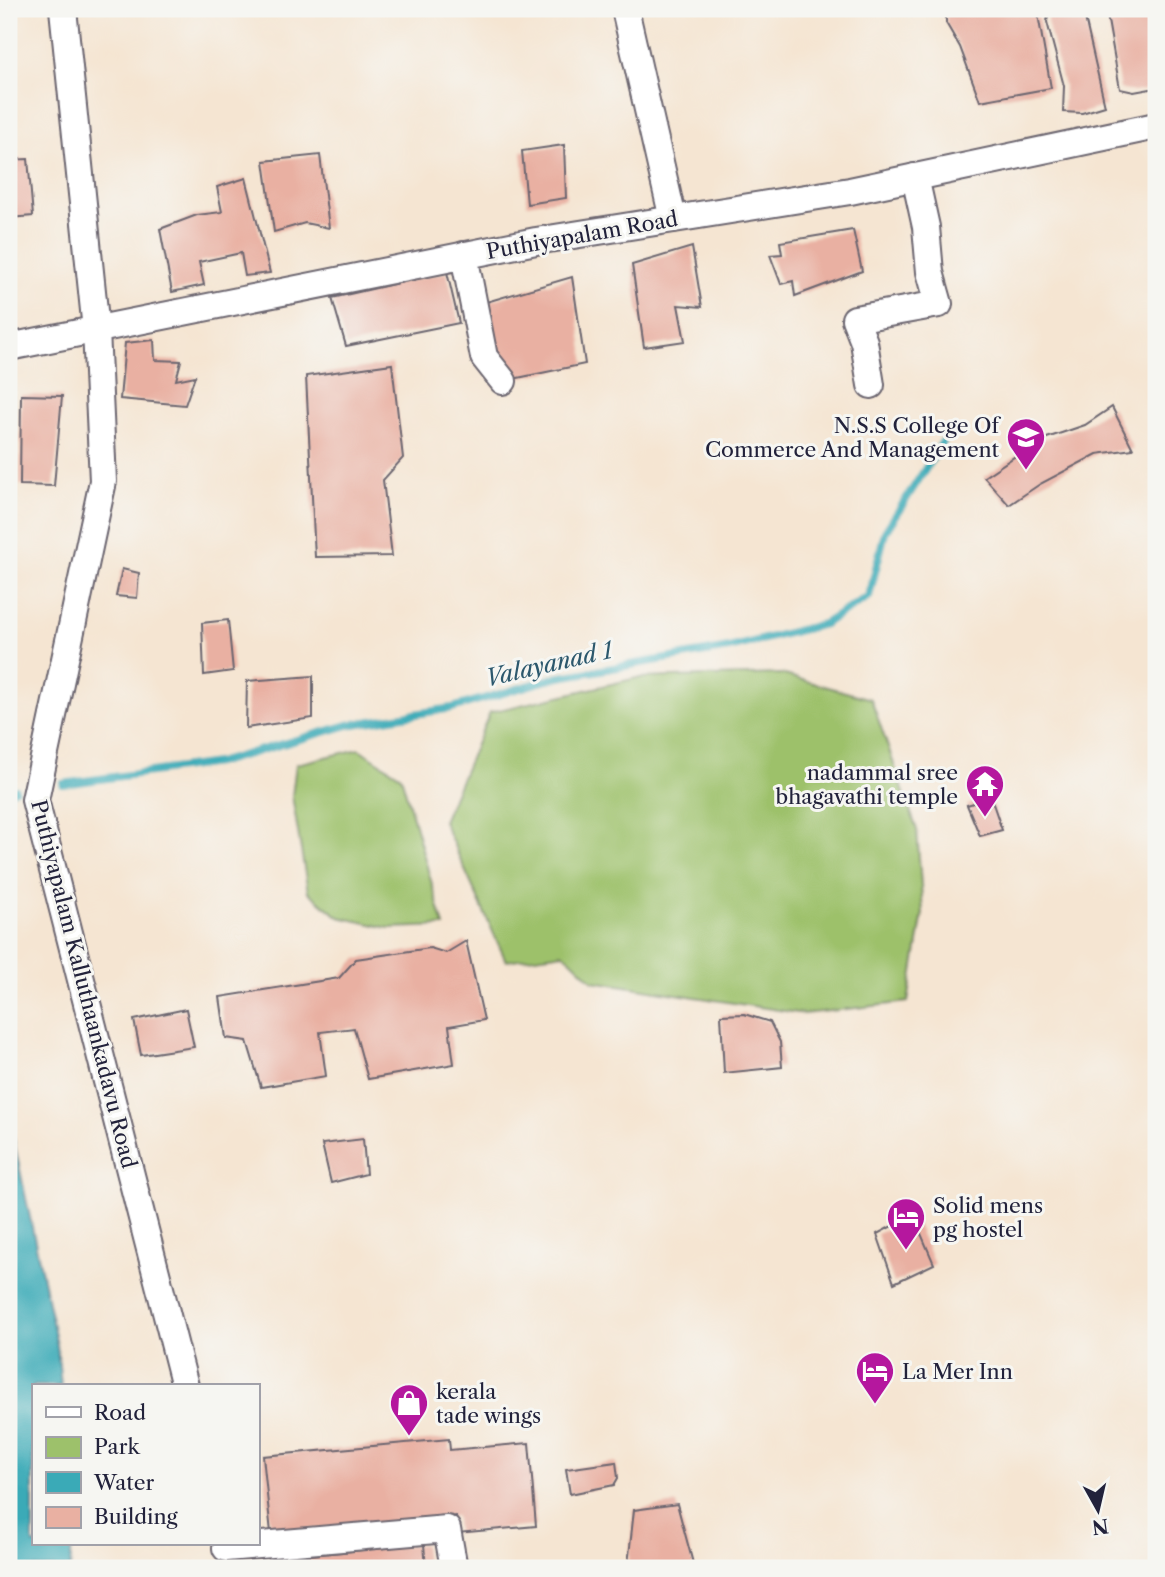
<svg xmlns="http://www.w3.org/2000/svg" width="1165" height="1577" viewBox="0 0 1165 1577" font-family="'Libre Caslon Text',serif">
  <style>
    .green { fill: #9dc16b; stroke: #607253; stroke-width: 2 }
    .water { fill: #3aaab7; stroke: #2e6679; stroke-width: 2 }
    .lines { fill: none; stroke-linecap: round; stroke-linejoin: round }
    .stream { stroke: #3aaab7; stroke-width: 8 }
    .building { fill: #e9b0a2 }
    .minor-casing { stroke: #6c6670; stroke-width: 30 }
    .minor { stroke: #fff; stroke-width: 26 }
    .labels { text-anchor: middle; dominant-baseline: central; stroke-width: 6; stroke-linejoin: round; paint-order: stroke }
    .street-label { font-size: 21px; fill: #22223b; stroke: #f6f6f2 }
    .poi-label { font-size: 21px; fill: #22223b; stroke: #f6f6f2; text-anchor: start }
    .water-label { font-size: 23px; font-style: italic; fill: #2c586d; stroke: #f6f6f2 }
  </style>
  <rect width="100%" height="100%" fill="#f6f6f2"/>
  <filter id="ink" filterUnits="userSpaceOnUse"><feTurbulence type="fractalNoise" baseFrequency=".0143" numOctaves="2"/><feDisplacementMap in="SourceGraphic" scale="14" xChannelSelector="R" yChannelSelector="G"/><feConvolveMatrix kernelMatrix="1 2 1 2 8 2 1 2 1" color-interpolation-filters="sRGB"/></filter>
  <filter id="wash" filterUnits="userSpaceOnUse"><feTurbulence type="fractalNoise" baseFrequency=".00686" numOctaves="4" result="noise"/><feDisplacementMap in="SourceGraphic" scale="28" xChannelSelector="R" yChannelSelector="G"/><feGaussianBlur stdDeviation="1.57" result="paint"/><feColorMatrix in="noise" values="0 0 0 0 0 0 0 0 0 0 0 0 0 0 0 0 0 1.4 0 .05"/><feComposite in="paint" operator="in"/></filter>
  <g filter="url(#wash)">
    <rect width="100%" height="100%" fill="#f5e5d2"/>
    <!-- green -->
    <g class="green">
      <polygon points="781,674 871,699 917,830 923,913 908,1002 804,1014 593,981 564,953 506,961 443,821 490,712 637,678"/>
      <polygon points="359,749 401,776 444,926 389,928 339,917 308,892 292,796 296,764"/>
    </g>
    <!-- water -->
    <polygon class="water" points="9,1118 57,1345 61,1386 33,1386 33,1544 72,1544 70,1568 9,1568"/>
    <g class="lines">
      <!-- stream -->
      <g class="stream">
        <polyline points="63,784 217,763 348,725 452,708 554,678 729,648 824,624 869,596 885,532 942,443"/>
        <polyline points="9,792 15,789"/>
      </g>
    </g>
    <g id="blocks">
      <!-- building -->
      <g class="building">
        <polygon points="946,9 1037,9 1051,88 980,101 960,47 946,23"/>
        <polygon points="1049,9 1083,9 1105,106 1082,113 1063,112 1064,86 1047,22"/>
        <polygon points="1106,9 1156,9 1156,88 1134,92 1120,89"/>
        <polygon points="564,145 566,198 527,204 522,151"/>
        <polygon points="320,155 329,228 305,223 274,232 264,161"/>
        <polygon points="28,159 33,216 9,218 9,160"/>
        <polygon points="246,178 270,273 245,276 241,253 199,262 204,285 172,292 160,229 197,215 222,212 217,187"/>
        <polygon points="853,230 862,271 795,296 793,281 781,284 770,255 782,254 780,242"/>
        <polygon points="692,247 702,307 678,305 685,341 644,347 632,265"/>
        <polygon points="447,272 459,323 346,346 332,298"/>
        <polygon points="572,277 585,364 503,381 483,303"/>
        <polygon points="154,340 155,360 181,361 176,380 195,376 185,405 120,399 125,343"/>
        <polygon points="392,364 403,458 383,480 392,556 315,557 306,376"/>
        <polygon points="21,395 62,396 54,486 20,485"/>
        <polygon points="1112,407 1133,449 1097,454 1040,484 1009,505 984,477 1038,441 1085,425"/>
        <polygon points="122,569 139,573 137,598 116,596"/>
        <polygon points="228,620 233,671 204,675 202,623"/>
        <polygon points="313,676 313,718 246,728 247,681"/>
        <polygon points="991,798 1002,830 980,836 967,805"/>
        <polygon points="466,941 484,1020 449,1026 454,1064 368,1079 354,1028 320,1032 326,1076 261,1087 247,1041 226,1038 220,997 339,978 356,959 430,948 446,953"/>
        <polygon points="186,1009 194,1047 141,1055 134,1020"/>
        <polygon points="744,1014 770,1022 780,1042 782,1067 724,1073 721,1015"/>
        <polygon points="363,1139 366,1174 331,1183 322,1144"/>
        <polygon points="913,1215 934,1264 894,1283 877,1234"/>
        <polygon points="449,1439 450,1450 529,1443 536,1526 457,1533 456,1516 271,1533 263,1456"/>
        <polygon points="616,1462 618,1478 614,1485 570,1494 566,1469"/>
        <polygon points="677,1504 694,1567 628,1565 634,1510"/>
        <polygon points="424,1544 426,1568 272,1568 271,1559"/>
      </g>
    </g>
  </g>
  <g filter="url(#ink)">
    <use href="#blocks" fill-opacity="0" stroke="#6c6670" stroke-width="2"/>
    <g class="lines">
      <!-- minor casing -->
      <g class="minor-casing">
        <g id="minor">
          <polyline points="63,9 96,330 103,481 35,800 185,1386"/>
          <polyline points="625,9 673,219"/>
          <polyline points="464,255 484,357 503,381"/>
          <polyline points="9,347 536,241 850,191 1156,126"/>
          <polyline points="871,385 864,342 855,319 939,304 930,272 926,227 915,177"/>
          <polyline points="226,1548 447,1529 454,1568"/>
        </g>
      </g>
      <!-- minor -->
      <use href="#minor" class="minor"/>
    </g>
  </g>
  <!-- icons -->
  <defs>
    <g id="university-pin" transform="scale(2.0125)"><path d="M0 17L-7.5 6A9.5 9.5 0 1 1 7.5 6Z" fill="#b5179e" stroke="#f6f6f2"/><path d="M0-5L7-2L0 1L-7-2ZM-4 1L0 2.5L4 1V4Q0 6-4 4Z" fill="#fff"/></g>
    <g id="temple-pin" transform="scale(2.0125)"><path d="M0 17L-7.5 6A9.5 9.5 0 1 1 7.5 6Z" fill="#b5179e" stroke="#f6f6f2"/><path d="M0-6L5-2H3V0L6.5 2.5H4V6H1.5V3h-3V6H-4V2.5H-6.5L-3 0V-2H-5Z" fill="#fff"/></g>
    <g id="hotel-pin" transform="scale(2.0125)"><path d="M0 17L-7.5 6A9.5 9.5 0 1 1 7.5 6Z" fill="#b5179e" stroke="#f6f6f2"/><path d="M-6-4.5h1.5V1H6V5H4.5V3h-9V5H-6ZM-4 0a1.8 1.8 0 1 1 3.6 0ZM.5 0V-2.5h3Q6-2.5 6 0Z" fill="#fff"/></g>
    <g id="shop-pin" transform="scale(2.0125)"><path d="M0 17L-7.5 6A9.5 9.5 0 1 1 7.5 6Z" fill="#b5179e" stroke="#f6f6f2"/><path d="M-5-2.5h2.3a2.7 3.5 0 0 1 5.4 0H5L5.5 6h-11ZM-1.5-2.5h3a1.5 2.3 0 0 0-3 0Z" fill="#fff"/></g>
  </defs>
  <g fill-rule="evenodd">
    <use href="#university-pin" x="1026" y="437"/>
    <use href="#temple-pin" x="985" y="784"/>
    <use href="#hotel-pin" x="906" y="1217"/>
    <use href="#hotel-pin" x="875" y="1371"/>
    <use href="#shop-pin" x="409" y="1403"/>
  </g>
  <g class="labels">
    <!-- street labels -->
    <g class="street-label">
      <text transform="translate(582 235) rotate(-10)">Puthiyapalam Road</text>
      <text transform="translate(84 984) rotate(76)">Puthiyapalam Kalluthaankadavu Road</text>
    </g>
    <!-- poi labels -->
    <g class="poi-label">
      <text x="999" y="425" text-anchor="end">N.S.S College Of<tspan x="999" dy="24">Commerce And Management</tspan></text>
      <text x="958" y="772" text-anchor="end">nadammal sree<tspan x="958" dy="24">bhagavathi temple</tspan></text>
      <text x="933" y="1205">Solid mens<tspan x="933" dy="24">pg hostel</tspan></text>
      <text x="902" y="1371">La Mer Inn</text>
      <text x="436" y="1391">kerala<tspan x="436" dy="24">tade wings</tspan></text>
    </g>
    <!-- water labels -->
    <g class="water-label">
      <text transform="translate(549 664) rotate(-13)">Valayanad 1</text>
    </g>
  </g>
  <!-- margin -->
  <rect width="1165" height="1577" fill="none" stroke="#f6f6f2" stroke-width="35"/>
  <!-- legend -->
  <rect x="32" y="1384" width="228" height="161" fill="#f6f6f2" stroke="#a1a1a9" stroke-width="2"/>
  <rect x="46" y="1407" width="35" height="10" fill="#ffffff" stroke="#a1a1a9" stroke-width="2"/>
  <text x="94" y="1420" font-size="21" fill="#22223b">Road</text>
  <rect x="46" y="1437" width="35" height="21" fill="#9dc16b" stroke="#a1a1a9" stroke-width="2"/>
  <text x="94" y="1454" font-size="21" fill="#22223b">Park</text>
  <rect x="46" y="1472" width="35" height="21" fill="#3aaab7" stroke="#a1a1a9" stroke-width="2"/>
  <text x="94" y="1490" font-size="21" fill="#22223b">Water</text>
  <rect x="46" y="1507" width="35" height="21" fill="#e9b0a2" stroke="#a1a1a9" stroke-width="2"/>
  <text x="94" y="1524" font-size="21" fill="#22223b">Building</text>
  <!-- north arrow -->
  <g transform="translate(1098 1510) rotate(172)" stroke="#f6f6f2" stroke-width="5" paint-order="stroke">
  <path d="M0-5L12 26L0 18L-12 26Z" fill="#22223b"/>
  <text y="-10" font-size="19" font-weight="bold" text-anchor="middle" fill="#22223b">N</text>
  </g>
</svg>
